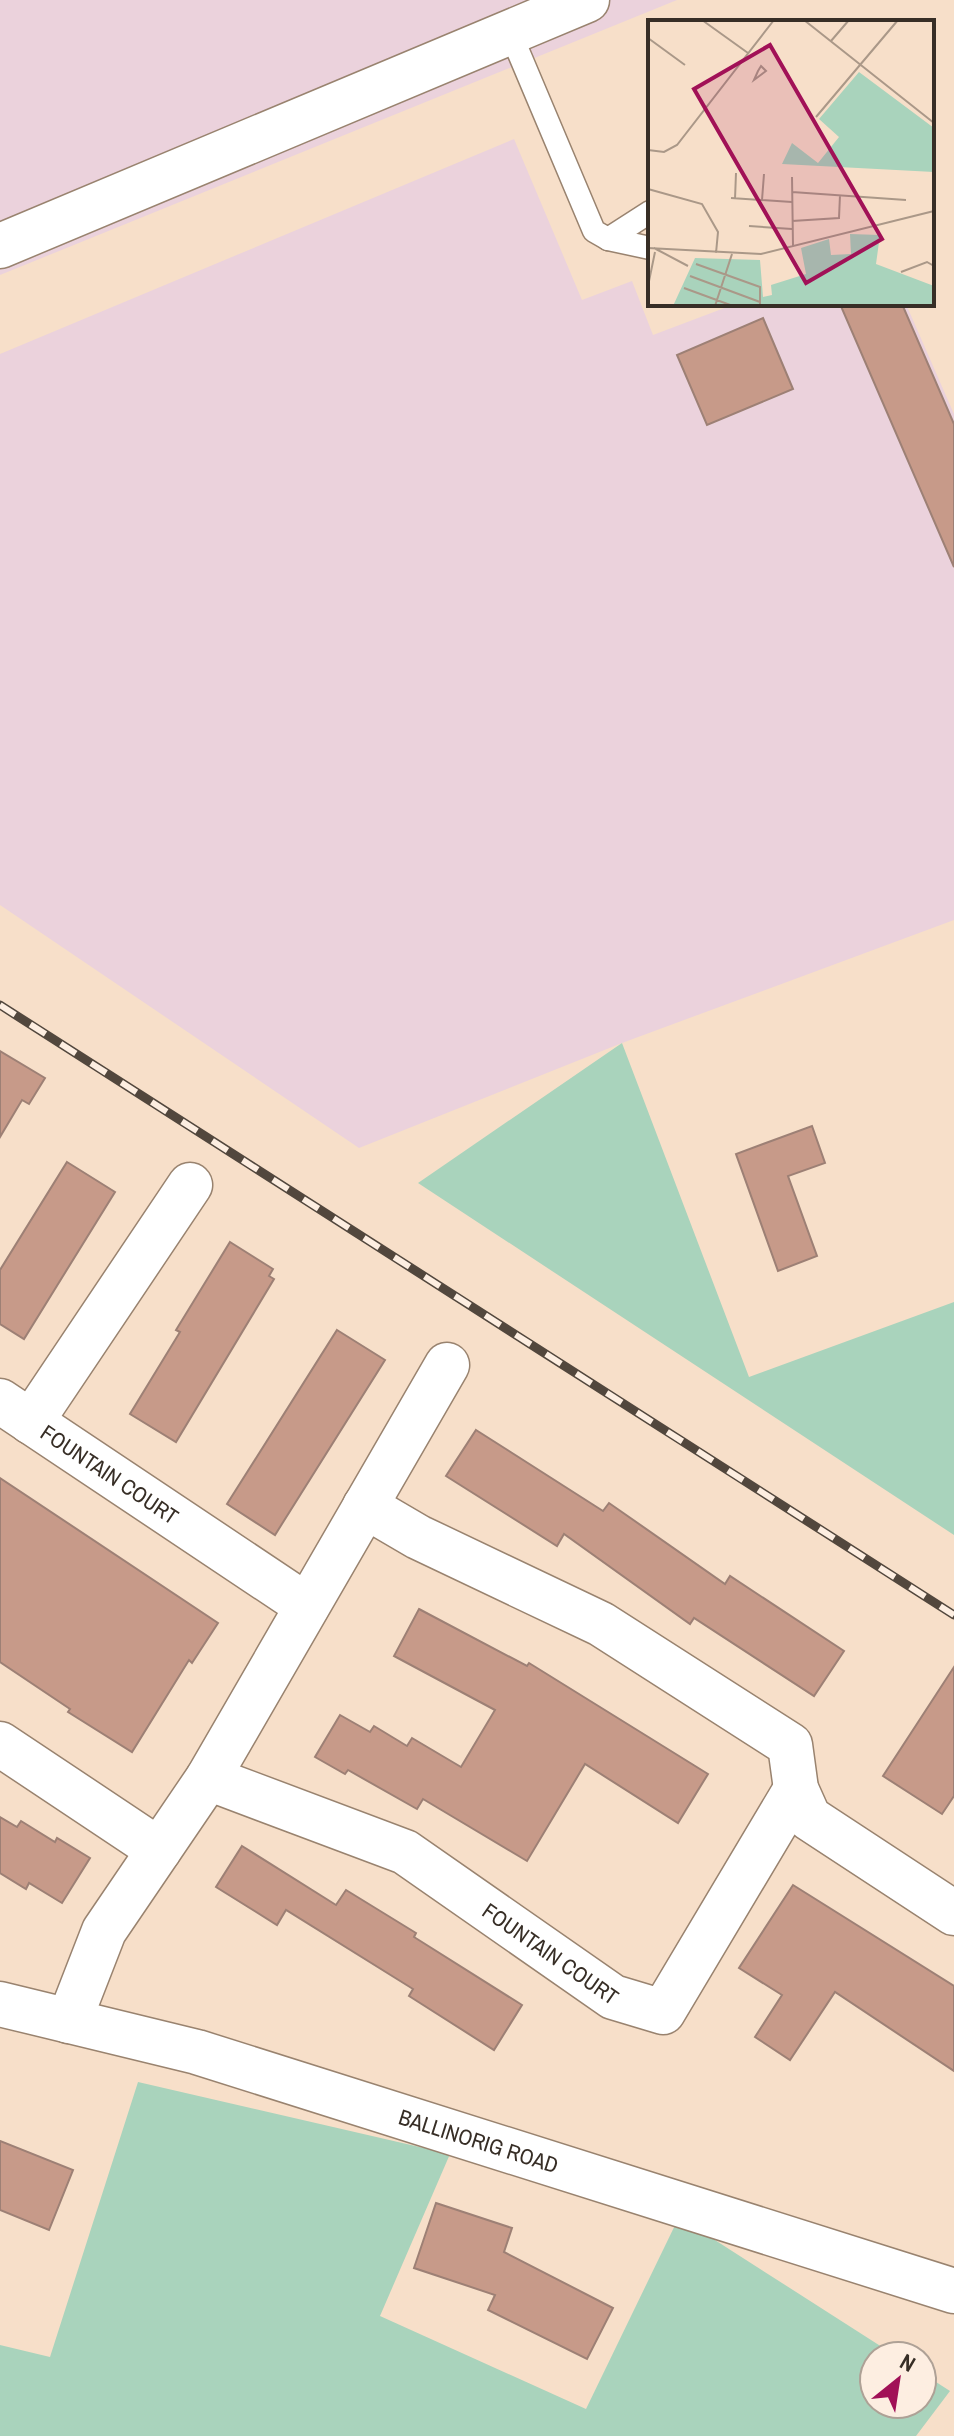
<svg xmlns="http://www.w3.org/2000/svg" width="954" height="2436" viewBox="0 0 954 2436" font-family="'Archivo Narrow',sans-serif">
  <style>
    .industrial { fill: #ebd2dc }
    .green { fill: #a9d3bc }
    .building { fill: #c79a89; stroke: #9d8075; stroke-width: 2 }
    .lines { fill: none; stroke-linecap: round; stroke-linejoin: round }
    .lane-casing { stroke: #99836f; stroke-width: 25 }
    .street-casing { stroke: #99836f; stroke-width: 47 }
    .secondary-casing { stroke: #99836f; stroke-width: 47 }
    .lane { stroke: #fff; stroke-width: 22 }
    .street { stroke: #fff; stroke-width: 44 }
    .secondary { stroke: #fff; stroke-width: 44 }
    .rail-casing { stroke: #52473d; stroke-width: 9 }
    .rail { stroke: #fdeee1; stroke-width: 6; stroke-dasharray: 18; stroke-linecap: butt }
    .labels { text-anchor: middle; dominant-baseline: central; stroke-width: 8; stroke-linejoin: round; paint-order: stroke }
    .street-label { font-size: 22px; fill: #372e26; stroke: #fdeee1 }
    .inset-road { fill: none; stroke: #aa9888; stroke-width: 2 }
    .view { fill: #a11157; fill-opacity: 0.15; stroke: #a11157; stroke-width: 4 }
    .inset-edge { fill: none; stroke: #372e26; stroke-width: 4 }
  </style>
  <rect width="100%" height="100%" fill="#f7dfc9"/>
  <!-- industrial -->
  <g class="industrial">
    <polygon points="0,0 677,0 0,275"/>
    <polygon points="514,139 582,300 632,281 653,335 735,304 906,304 954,414 954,920 622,1043 359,1148 0,905 0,354"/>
  </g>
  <!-- green -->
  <g class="green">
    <polygon points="622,1043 749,1377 954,1302 954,1535 418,1183"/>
    <polygon points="138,2082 450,2154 380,2316 586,2409 679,2217 896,2356 874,2356 874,2404 922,2404 922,2373 950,2391 916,2436 0,2436 0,2345 50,2357"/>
  </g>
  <!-- building -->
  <g class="building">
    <polygon points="840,304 902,304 954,424 954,567"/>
    <polygon points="763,318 793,389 707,425 677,355"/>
    <polygon points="0,1051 45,1078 29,1104 22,1100 0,1137"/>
    <polygon points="812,1126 825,1163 788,1176 817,1256 778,1271 736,1154"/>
    <polygon points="67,1162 115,1192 24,1339 0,1324 0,1270"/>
    <polygon points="230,1242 273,1269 269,1276 274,1279 176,1442 130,1414 180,1332 176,1330"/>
    <polygon points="337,1330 385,1360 275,1535 227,1504"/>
    <polygon points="476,1430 603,1511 609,1503 725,1584 730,1576 844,1651 814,1696 694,1618 690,1624 564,1534 557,1546 446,1476"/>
    <polygon points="0,1478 218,1623 192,1663 189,1660 132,1752 68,1712 70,1709 0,1662"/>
    <polygon points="419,1609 527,1666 529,1663 708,1774 678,1823 585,1764 527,1861 423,1799 417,1809 348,1770 345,1774 315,1757 340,1715 370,1732 374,1726 407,1746 412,1738 461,1767 495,1710 394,1656"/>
    <polygon points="954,1667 954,1796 942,1814 883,1776"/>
    <polygon points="0,1817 17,1827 21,1821 55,1842 57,1838 90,1858 62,1903 29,1883 26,1889 0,1873"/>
    <polygon points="242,1846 336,1905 346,1890 416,1933 414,1937 522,2005 494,2050 409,1996 413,1989 286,1910 277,1925 216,1887"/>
    <polygon points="793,1885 954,1986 954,2071 835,1992 790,2060 755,2037 782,1995 739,1968"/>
    <polygon points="0,2141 73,2170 49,2230 0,2210"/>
    <polygon points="436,2203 512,2228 504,2252 613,2308 587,2359 488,2310 495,2295 414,2268"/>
  </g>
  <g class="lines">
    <!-- lane casing -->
    <g class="lane-casing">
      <g id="lane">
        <polyline points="510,32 594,231 608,239 650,248"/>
        <polyline points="608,239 650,212"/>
      </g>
    </g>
    <!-- street casing -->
    <g class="street-casing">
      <g id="street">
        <polyline points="0,246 587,0"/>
        <path id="s1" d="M0,1401L307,1606"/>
        <polyline points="31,1422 190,1185"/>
        <polyline points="365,1506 418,1537 601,1624 790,1745 796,1789 809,1818 954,1913"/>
        <polyline points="0,1744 159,1850"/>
        <path id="s2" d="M208,1778L405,1852L613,1997L663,2012L796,1789"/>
        <polyline points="69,2021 104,1931 208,1778 447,1365"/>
      </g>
    </g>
    <!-- secondary casing -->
    <g class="secondary-casing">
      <g id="secondary">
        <path id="s3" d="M0,2004L197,2052L954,2291"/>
      </g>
    </g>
    <!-- lane -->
    <use href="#lane" class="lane"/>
    <!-- street -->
    <use href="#street" class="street"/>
    <!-- secondary -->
    <use href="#secondary" class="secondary"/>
    <!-- rail casing -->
    <g class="rail-casing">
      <polyline id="rail" points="0,1005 954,1615"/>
    </g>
    <!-- rail -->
    <use href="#rail" class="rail"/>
  </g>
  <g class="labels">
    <!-- street labels -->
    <g class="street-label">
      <text stroke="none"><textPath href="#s1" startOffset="132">FOUNTAIN COURT</textPath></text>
      <text stroke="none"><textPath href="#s2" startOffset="388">FOUNTAIN COURT</textPath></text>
      <text stroke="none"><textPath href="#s3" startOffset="498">BALLINORIG ROAD</textPath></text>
    </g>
  </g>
  <!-- overview -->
  <g transform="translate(648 20)">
    <rect width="286" height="286" fill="#f7dfc9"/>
    <path d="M211,52L286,108V152L134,144L144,123L170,143L191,117L171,99ZM202,214L232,215L228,244L286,266V286H25L47,238L112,240L115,277L124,275L123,265L158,254L153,228L181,219L183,235L203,234Z" fill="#a9d3bc"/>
    <path class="inset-road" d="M54,0L100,33M156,0L286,103M0,18L37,45M183,21L201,0M113,46L118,51L106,60L110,51ZM168,97L250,0M0,130L16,132L29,125L126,0M144,157L145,226M0,169L54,184L70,212L68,233M144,172L258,180M83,178L144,182M87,179L88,153M114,180L116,154M144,201L191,198L192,175M101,206L144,209M0,228L113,234L286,191M6,228L40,246M48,244L112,267V286M253,252L279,242L286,246M42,256L112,282M0,266L7,232M36,268L85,286M67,286L84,234"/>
    <path class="view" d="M122,25L234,219L158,263L46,69Z"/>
    <rect width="286" height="286" class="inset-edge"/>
  </g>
  <!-- north arrow -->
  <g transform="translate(898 2380) rotate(30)"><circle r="38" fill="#fdeee1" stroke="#aea196" stroke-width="2"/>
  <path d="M0-6L14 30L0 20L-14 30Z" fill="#a11157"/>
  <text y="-12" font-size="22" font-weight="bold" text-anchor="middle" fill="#372e26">N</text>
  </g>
</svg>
